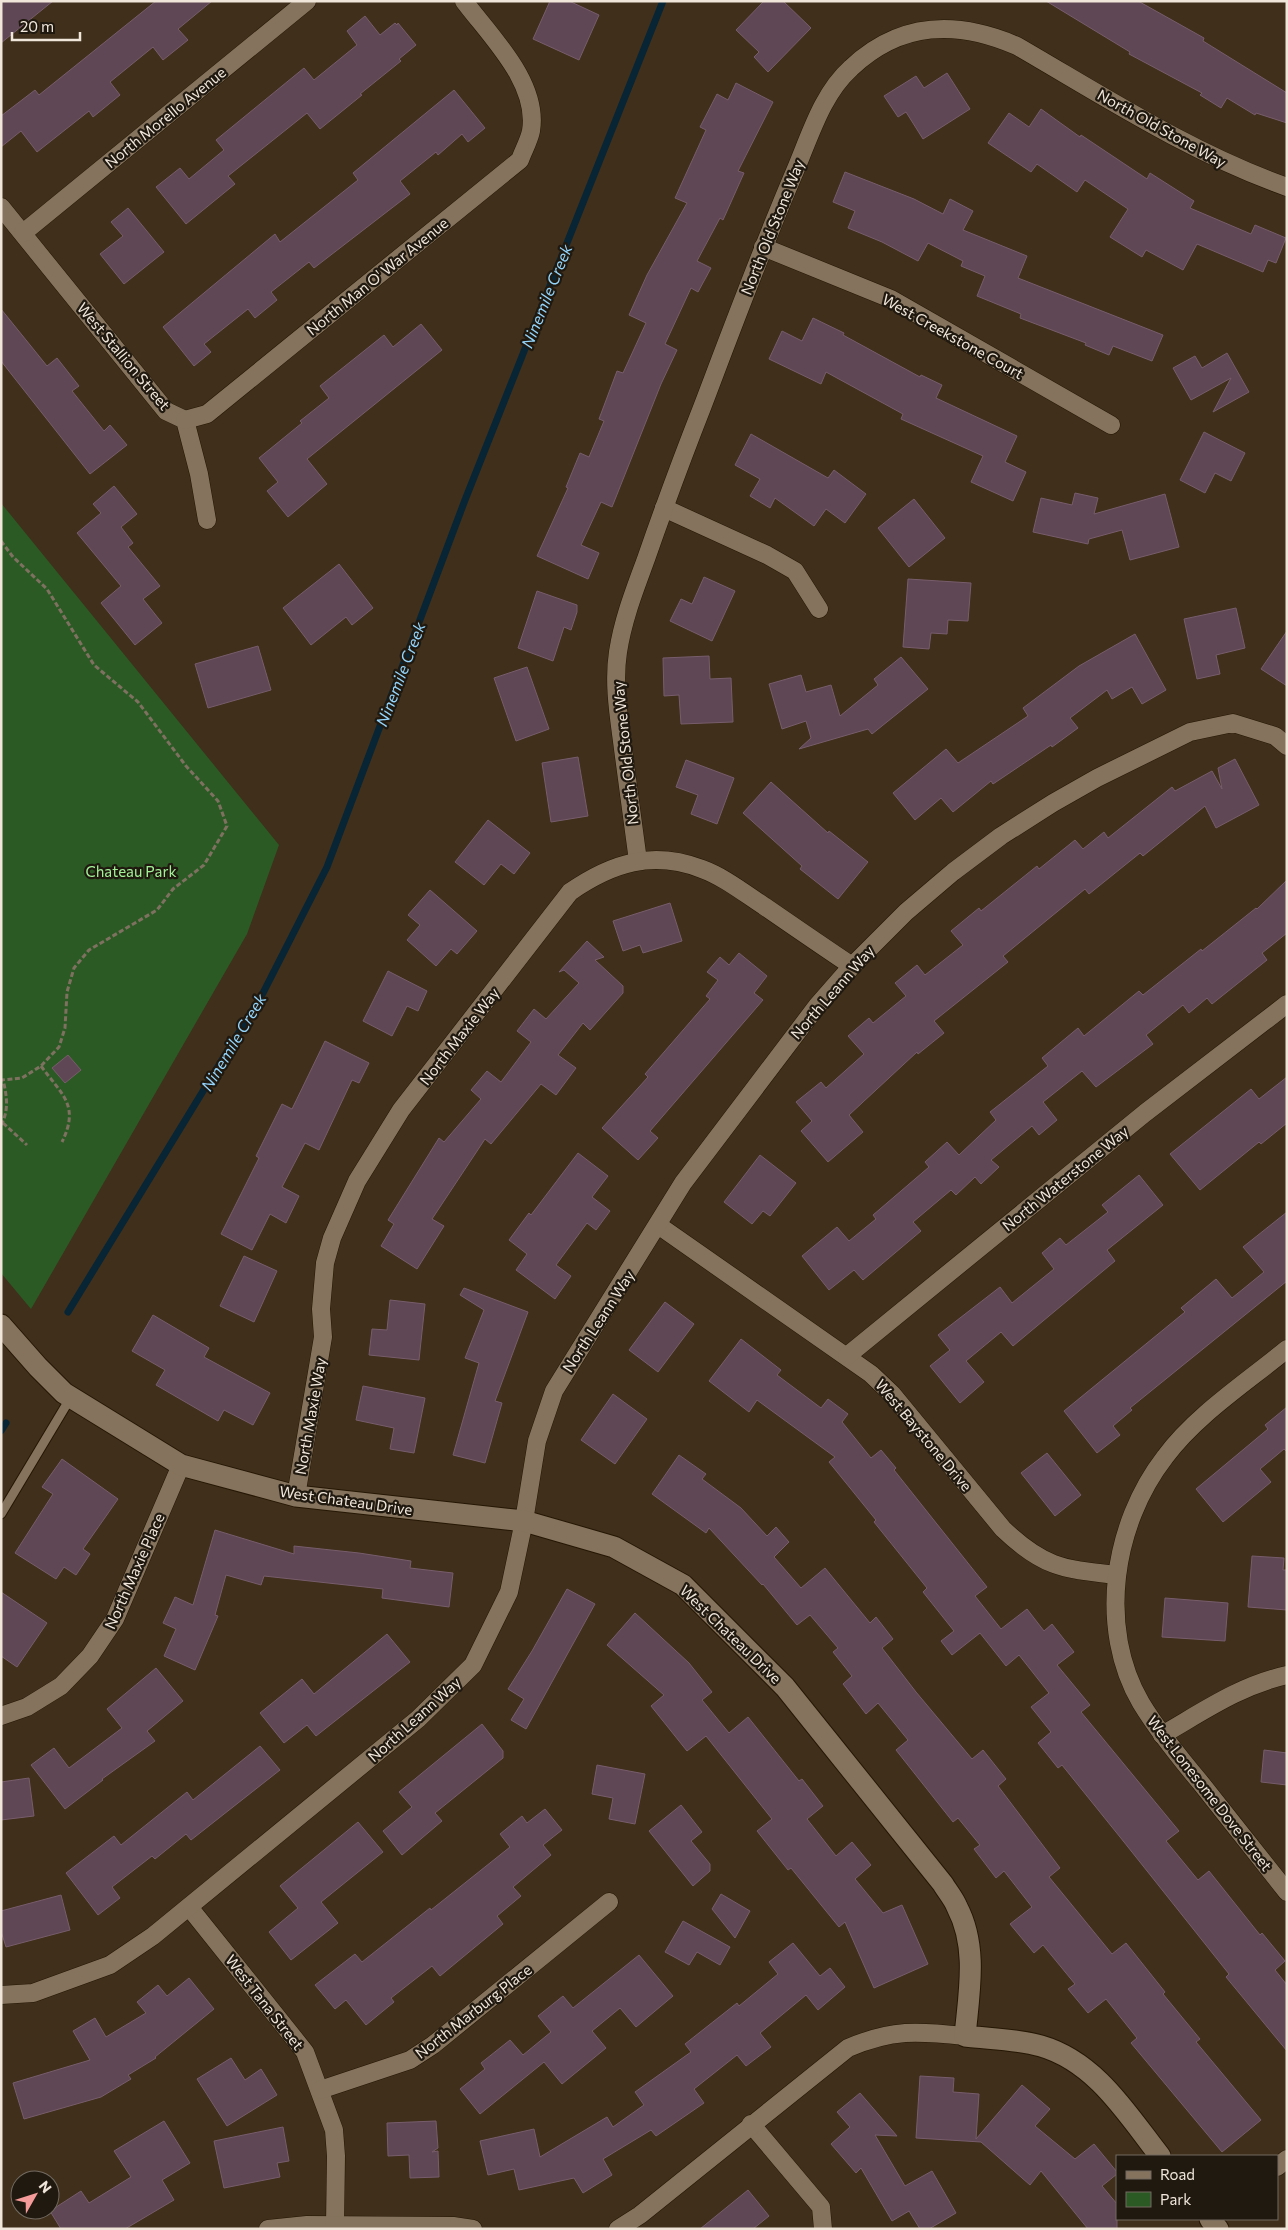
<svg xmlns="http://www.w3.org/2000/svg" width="1288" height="2230" viewBox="0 0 1288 2230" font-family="Commissioner,sans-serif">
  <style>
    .green { fill: #2b5a25 }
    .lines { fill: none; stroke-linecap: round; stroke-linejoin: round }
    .stream { stroke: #072535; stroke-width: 7 }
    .building { fill: #604755; stroke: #775d6b }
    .service-casing { stroke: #251704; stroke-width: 11 }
    .minor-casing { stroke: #251704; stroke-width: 19 }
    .tertiary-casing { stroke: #251704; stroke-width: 23 }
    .path { stroke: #7e7160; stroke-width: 3; stroke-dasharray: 5 2.5; stroke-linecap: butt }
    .service { stroke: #85735d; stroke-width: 9 }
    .minor { stroke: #85735d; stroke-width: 18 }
    .tertiary { stroke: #85735d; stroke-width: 21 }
    .labels { text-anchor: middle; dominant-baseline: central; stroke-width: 4.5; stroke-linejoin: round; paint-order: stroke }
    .street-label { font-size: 15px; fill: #f0e6da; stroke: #201910 }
    .park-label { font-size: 15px; fill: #a1f197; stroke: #201910 }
    .water-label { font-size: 16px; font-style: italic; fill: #93d5fc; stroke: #201910 }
  </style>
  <rect width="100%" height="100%" fill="#3f2f1b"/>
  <!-- green -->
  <polygon class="green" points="1,503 279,845 247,934 31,1309 1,1273"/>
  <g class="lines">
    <!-- stream -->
    <g class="stream">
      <polyline points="68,1312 263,993 327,867 465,500 663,1"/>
      <polyline points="1,1431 6,1423"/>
    </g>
  </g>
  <!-- building -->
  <g class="building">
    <polygon points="1,1 53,1 1,43"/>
    <polygon points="156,1 212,1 178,29 188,40 163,60 153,47 110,82 120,95 93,117 89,111 37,152 21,131 1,147 1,116 35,90 39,95"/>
    <polygon points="550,1 569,1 599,15 579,60 533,39"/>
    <polygon points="764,1 783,1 811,28 768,72 754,57 759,52 736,30"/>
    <polygon points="1046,1 1138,1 1204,38 1203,41 1287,93 1287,123 1256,113 1255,115 1227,98 1221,108 1200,95 1202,93 1129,54 1130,52"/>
    <polygon points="365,16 380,35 395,23 397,25 398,23 416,45 399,59 401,61 360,94 362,95 320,129 307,113 228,176 235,184 186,224 156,187 180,168 189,179 224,150 216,140 304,68 314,80 357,45 347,31"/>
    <polygon points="947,73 970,109 923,139 906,112 898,117 884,96 916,76 924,88"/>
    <polygon points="736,83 773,102 738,171 744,173 723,220 720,218 697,261 711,268 698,292 691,288 665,344 677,350 661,384 612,507 601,502 581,545 599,553 588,579 537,556 568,488 566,487 580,453 589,457 604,421 599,419 617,371 623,373 646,323 629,315 647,275 687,203 675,198 706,130 700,127 717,94 728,100"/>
    <polygon points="454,90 485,128 468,142 462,134 438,155 436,152 400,181 410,194 314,268 309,262 271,292 277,300 255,318 248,309 204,344 211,352 194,366 163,327 275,234 280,242 358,180 353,173"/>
    <polygon points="1041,109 1080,137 1081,135 1147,179 1150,173 1194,201 1190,208 1251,234 1255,225 1286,238 1276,263 1268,260 1263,272 1197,244 1183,270 1146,250 1142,257 1110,237 1128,209 1085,180 1077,192 1037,164 1031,172 988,143 1009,113 1029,127"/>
    <polygon points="845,172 914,199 943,214 950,199 973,211 963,230 1027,256 1018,278 1163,335 1152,361 1113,346 1109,355 1085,345 1086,343 1020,318 1021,314 977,296 985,276 961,266 963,261 928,243 918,261 882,242 848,228 855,211 833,202"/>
    <polygon points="128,208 164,252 124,284 100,254 123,236 111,222"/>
    <polygon points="1,309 47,366 57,358 79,386 72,391 104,431 110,425 127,445 90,474 1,361"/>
    <polygon points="813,318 844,333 843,335 920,377 921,375 942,385 936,398 1017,436 1005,462 1026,472 1013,501 971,482 983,456 901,419 903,414 826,372 821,384 769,359 782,331 802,341"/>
    <polygon points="421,324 442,350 307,459 327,484 288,517 267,491 278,482 259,458 302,423 300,421 329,398 320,386 384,335 393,347"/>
    <polygon points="1227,353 1249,392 1213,412 1231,378 1191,400 1173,368 1195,356 1202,368"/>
    <polygon points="1204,432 1245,453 1231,481 1215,473 1205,493 1180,480"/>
    <polygon points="751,434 828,478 834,470 866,494 845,523 826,509 814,526 775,498 770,508 750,496 760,479 735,465"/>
    <polygon points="114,486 137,514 121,527 133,543 128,547 160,586 143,599 162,623 135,645 101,603 121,586 77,533 101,513 93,504"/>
    <polygon points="1075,493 1098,498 1094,514 1165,494 1179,547 1130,560 1122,530 1089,539 1088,544 1033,532 1041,498 1072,505"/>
    <polygon points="914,499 945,538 909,567 878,528"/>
    <polygon points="339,564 373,608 352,625 346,617 311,645 283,608"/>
    <polygon points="704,577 735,591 712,641 670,621 681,599 692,604"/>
    <polygon points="908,579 971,583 968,621 948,620 947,634 931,633 929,649 903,647"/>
    <polygon points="537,591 577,605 577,612 571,630 564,627 553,661 518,648"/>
    <polygon points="1236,608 1245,648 1216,655 1220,674 1197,679 1184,619"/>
    <polygon points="1287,631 1287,686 1261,669"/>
    <polygon points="1135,634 1166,690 1142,704 1132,687 1112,699 1107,690 1070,718 1078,728 1052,747 1051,745 993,784 991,781 953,812 941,798 915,820 893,793 946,749 958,763 1028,716 1023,708 1079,666"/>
    <polygon points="258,646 271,690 208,708 195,664"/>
    <polygon points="709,656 710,679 731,678 733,722 681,724 679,695 664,696 663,658"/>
    <polygon points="901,657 928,689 872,734 868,729 799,749 811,738 806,721 782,729 769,684 801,675 806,692 831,685 840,716 878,685 874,679"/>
    <polygon points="527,667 549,729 516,741 494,678"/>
    <polygon points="578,757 588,816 551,822 542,763"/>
    <polygon points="1235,759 1259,805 1216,828 1205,806 1143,856 1140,853 1089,894 1085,889 1003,956 1008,962 934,1021 944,1033 918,1054 917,1052 849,1115 863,1132 828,1162 801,1131 812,1121 796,1102 821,1082 826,1088 864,1054 848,1036 869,1018 873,1023 906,996 895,983 917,965 925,975 963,945 951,931 979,908 981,911 1037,866 1039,869 1075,840 1083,849 1104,832 1108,838 1172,787 1175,791 1212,771 1222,789 1218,768"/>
    <polygon points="686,760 734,778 717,824 691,814 698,795 676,787"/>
    <polygon points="771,782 828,833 829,831 868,862 838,899 800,869 802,866 743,813"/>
    <polygon points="488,820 530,853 514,874 501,864 484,885 455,862"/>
    <polygon points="1287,880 1287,933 1262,953 1267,960 1212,1004 1207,998 1189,1013 1183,1005 1146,1035 1153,1044 1096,1087 1082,1071 1043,1102 1057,1120 1039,1135 1032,1126 991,1160 999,1167 981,1184 975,1177 956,1195 951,1190 913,1222 921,1231 863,1280 854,1270 829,1290 802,1256 837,1227 849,1241 876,1219 873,1215 929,1167 925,1162 947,1142 959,1155 996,1120 990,1112 1048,1066 1042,1058 1078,1028 1084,1036 1139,991 1143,995 1201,949 1202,951 1256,908 1257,909"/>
    <polygon points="430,890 477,931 457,954 451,949 436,966 407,940 420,925 408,915"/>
    <polygon points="670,903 682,941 643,953 640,945 623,951 613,921"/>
    <polygon points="587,941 604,957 595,960 623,986 623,993 590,1030 583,1023 558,1055 576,1068 556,1095 541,1084 491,1144 485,1139 432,1219 444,1226 417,1269 381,1246 394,1224 388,1220 439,1138 444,1142 481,1099 471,1090 487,1071 501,1082 531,1042 517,1031 534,1009 546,1019 579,983 564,970 559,972"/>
    <polygon points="739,953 767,976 754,993 763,1000 650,1131 658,1138 638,1160 602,1128 648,1077 645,1074 710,999 706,996 718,980 707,972 720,957 729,965"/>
    <polygon points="388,971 427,991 418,1011 407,1006 392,1036 363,1021"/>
    <polygon points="325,1041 369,1063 359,1083 352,1080 319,1150 305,1143 282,1187 299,1196 286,1223 270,1214 252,1250 221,1234 259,1158 256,1156 282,1104 292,1109"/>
    <polygon points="68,1055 81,1070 65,1083 52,1068"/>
    <polygon points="1287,1077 1287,1123 1261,1144 1259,1142 1200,1190 1170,1154 1251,1089 1259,1099"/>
    <polygon points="578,1153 608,1176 592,1197 610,1211 596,1230 587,1223 556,1265 571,1276 555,1299 516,1270 527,1254 509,1240 529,1213 531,1215"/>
    <polygon points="760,1155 796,1183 770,1216 763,1211 752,1224 724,1202"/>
    <polygon points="1139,1175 1163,1205 1107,1250 1115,1261 1013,1346 1001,1332 966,1361 984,1382 960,1403 930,1366 950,1350 938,1335 1000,1287 1012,1303 1054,1269 1042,1253 1060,1238 1066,1245 1108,1212 1102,1205"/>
    <polygon points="1287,1212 1287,1281 1130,1408 1132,1410 1113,1426 1120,1435 1097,1453 1064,1411 1185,1312 1181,1308 1216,1279 1232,1298 1264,1272 1243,1247"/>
    <polygon points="244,1256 277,1271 254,1322 220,1306"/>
    <polygon points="464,1288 528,1312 495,1401 502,1403 485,1463 453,1455 479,1363 465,1358 484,1310 460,1295"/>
    <polygon points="390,1300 425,1304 419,1360 369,1355 372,1329 387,1330"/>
    <polygon points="665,1302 694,1324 658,1372 629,1350"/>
    <polygon points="153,1315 209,1348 204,1357 270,1393 253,1425 224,1410 218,1421 156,1385 165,1370 132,1351"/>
    <polygon points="741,1339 781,1370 777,1375 821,1408 828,1399 848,1414 842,1422 871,1458 881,1450 896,1468 894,1470 987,1587 975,1596 1001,1629 1027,1609 1044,1631 1052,1624 1074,1652 1057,1665 1090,1705 1081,1712 1179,1831 1166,1841 1198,1880 1209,1871 1260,1935 1262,1933 1285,1961 1275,1970 1287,1985 1287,2051 1226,1977 1229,1974 1124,1842 1062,1765 1058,1768 1038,1743 1051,1732 1031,1707 1049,1693 1019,1655 1006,1666 980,1633 952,1655 941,1641 954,1631 923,1592 927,1588 874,1522 876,1520 829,1462 835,1457 757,1400 749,1412 709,1381"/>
    <polygon points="363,1386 425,1398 414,1453 390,1449 394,1428 356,1420"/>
    <polygon points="613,1394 647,1419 615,1464 581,1440"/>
    <polygon points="1287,1407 1287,1452 1284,1449 1260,1469 1271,1482 1223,1522 1196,1489 1268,1429 1265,1425"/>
    <polygon points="1047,1453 1081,1495 1055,1516 1021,1473"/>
    <polygon points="679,1455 706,1474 702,1479 741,1508 767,1536 776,1527 789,1542 774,1557 801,1588 825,1568 870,1623 876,1617 893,1639 882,1648 916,1692 972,1759 983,1750 1006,1779 998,1786 1060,1868 1049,1877 1112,1954 1126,1943 1165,1992 1163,1994 1200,2039 1196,2042 1261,2120 1222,2152 1131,2043 1137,2038 1106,1999 1088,2013 1068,1989 1075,1984 1043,1945 1034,1953 1010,1924 1032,1907 1004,1871 996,1878 974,1849 980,1845 958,1818 953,1822 896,1750 908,1740 878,1703 866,1714 843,1684 852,1676 833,1652 838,1648 810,1615 797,1625 763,1584 762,1585 709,1528 706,1533 652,1494"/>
    <polygon points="62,1459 118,1499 83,1549 90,1554 76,1575 64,1567 56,1579 15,1553 53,1494 42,1487"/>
    <polygon points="215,1530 294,1554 294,1546 359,1553 411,1561 410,1568 453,1573 449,1607 382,1598 383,1589 264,1576 261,1585 226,1575 215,1615 218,1616 195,1670 164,1656 176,1629 163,1623 175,1597 193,1605"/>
    <polygon points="1252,1556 1284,1558 1283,1570 1287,1570 1287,1610 1248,1607"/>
    <polygon points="567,1589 595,1604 526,1729 511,1720 524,1699 508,1689 532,1651"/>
    <polygon points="1,1592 47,1623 17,1667 1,1656"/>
    <polygon points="1165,1598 1228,1603 1225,1641 1162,1637"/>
    <polygon points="635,1613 689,1663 712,1692 702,1700 729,1733 748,1717 799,1781 802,1779 823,1806 807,1819 836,1856 852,1842 871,1865 855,1879 883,1913 902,1905 928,1964 874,1988 845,1922 839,1927 791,1868 788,1870 757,1831 772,1819 706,1736 687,1751 651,1706 664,1695 607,1645"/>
    <polygon points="387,1634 410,1662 316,1736 307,1725 284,1743 260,1713 302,1679 314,1694"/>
    <polygon points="156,1668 183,1701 147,1731 155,1741 102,1779 103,1780 65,1809 31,1765 54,1748 69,1768 122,1728 107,1709"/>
    <polygon points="482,1724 503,1751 503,1758 435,1813 442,1821 402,1855 383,1831 412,1807 399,1792"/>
    <polygon points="260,1746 280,1770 191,1840 186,1834 155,1859 152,1856 112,1887 120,1898 98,1915 66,1873 114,1836 121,1845 187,1792 193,1800"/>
    <polygon points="1264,1750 1287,1753 1287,1785 1261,1782"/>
    <polygon points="597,1765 645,1774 635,1824 609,1819 613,1798 592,1794"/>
    <polygon points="29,1778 34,1816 1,1820 1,1782"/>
    <polygon points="681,1805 702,1832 691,1841 710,1864 710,1871 693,1886 649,1831"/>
    <polygon points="545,1809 562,1830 543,1845 551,1855 513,1887 521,1896 497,1916 503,1924 440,1976 432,1966 391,1998 394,2002 366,2025 346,2000 335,2009 315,1985 355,1954 362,1962 430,1908 431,1910 510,1847 500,1834 522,1816 527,1823"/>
    <polygon points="358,1822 383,1852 321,1902 338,1923 291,1960 269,1932 298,1908 280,1886"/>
    <polygon points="721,1894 750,1911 735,1938 712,1909"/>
    <polygon points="61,1895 70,1930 6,1947 1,1931 1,1911"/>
    <polygon points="683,1921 730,1947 720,1965 697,1952 689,1965 665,1952"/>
    <polygon points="793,1943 820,1976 830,1968 845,1987 818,2010 806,1995 760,2033 771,2047 746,2066 737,2055 694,2089 704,2103 656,2136 651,2130 603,2159 612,2175 583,2193 574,2178 519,2190 514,2169 488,2175 480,2141 534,2129 540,2157 607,2117 613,2127 644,2105 635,2092 691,2052 685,2044 737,2003 739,2006 778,1974 769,1962"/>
    <polygon points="639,1955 673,1996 636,2027 620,2008 592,2031 606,2048 562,2084 544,2062 480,2114 460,2089 485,2069 481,2063 510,2040 523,2055 551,2032 538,2016 563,1996 573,2008"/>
    <polygon points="189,1978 214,2009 155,2057 156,2058 128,2075 131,2079 101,2097 24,2119 13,2083 90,2060 73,2031 95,2018 106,2037 146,2013 137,2002 158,1985 167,1996"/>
    <polygon points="231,2058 245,2080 261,2069 277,2095 227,2126 197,2079"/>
    <polygon points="920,2076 954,2078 953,2092 979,2094 976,2139 1022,2085 1050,2109 1035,2126 1075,2159 1094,2144 1117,2172 1117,2174 1102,2186 1117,2204 1117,2229 1088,2229 1041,2171 1030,2185 981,2142 916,2138"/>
    <polygon points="860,2093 897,2136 875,2135 905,2186 932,2171 956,2213 929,2229 920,2229 909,2211 892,2221 861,2168 856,2173 831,2144 850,2127 837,2112"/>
    <polygon points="164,2121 190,2163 162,2180 174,2200 125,2229 61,2229 50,2211 81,2191 89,2203 131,2177 114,2151"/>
    <polygon points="436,2121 438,2148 432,2152 438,2151 439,2177 410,2178 409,2155 388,2156 387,2123"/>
    <polygon points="283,2127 289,2161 277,2163 280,2177 224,2188 214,2141"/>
    <polygon points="748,2190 769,2216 753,2229 700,2229"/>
  </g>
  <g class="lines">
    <!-- service casing -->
    <g class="service-casing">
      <polyline id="service" points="1,1514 71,1397"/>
    </g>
    <!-- minor casing -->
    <g class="minor-casing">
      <g id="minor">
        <polyline points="1,207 166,411 185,420 199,474 207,520"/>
        <polyline points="23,233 307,1"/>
        <polyline points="763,247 891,299 1111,425"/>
        <path d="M185,420L207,414L520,160C523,151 529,141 531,131C539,83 491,37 464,1"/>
        <polyline points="664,508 767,555 795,571 819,609"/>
        <path d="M638,861C633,823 628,786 623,749C619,717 613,684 618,652C623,619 635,589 646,559C664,507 683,456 703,405C733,326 762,248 795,171C810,136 822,94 851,68C901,21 957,20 1017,46C1105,97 1191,153 1287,187"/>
        <path d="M658,1225L871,1374L892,1394L1003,1529C1044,1568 1063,1569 1117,1575"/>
        <path d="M1287,1349C1247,1382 1196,1415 1165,1457C1113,1524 1097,1628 1141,1703C1158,1731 1179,1757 1200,1782C1229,1819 1258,1855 1287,1892"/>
        <polyline points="847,1356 1145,1113 1287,1004"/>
        <path d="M296,1496L323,1337L321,1309L325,1263L332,1238L357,1181L401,1110L570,892C612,863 652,850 702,869C724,877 744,893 764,906C793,926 822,946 852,966"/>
        <polyline points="1,1716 27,1707 61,1686 90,1656 115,1619 181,1465"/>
        <path d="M1162,1735C1204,1711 1239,1686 1287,1675"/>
        <polyline points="189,1907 305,2052 334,2130 336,2156 335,2225"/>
        <polyline points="1,1995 33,1993 110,1965 153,1936 418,1719 473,1665 509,1592 524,1521 537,1441 554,1391 683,1183 817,1006 852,966 906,912 953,872 1001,836 1053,803 1097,778 1190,732 1233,723 1275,736 1287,746"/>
        <polyline points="320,2090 410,2060 433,2045 609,1902"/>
        <polyline points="751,2124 821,2207 823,2229"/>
        <polyline points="1277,2167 1287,2159"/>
        <polyline points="268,2229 307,2225 453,2226 473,2229"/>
        <path d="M618,2229L640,2215L848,2048C892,2029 918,2031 965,2036"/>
      </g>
    </g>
    <!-- tertiary casing -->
    <g class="tertiary-casing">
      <g id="tertiary">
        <path d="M1,1325L38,1367L64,1393L181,1465L296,1496L524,1521L614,1547L683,1585L785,1687L943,1884C947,1891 954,1899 957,1907C978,1947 969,1992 965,2036C990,2039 1018,2039 1041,2046C1096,2062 1127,2114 1160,2156"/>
        <polyline points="1210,2219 1218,2229"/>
      </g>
    </g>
    <!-- path -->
    <g class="path">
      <polyline points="1,541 13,557 47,589 94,665 138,702 186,766 218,801 227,826 204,865 173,889 157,910 89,950 74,968 67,992 65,1028 59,1047 41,1066 22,1078 1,1080"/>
      <path d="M41,1066C62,1095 80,1105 62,1142"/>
      <polyline points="3,1123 27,1145"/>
      <path d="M1,1125C9,1111 7,1096 3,1080"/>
    </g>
    <!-- service -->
    <use href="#service" class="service"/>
    <!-- minor -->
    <use href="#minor" class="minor"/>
    <!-- tertiary -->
    <use href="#tertiary" class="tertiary"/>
  </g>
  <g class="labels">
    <!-- street labels -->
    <g class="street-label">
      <text transform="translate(165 117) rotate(-39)">North Morello Avenue</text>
      <text transform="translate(1162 128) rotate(29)">North Old Stone Way</text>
      <text transform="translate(772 227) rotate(-68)">North Old Stone Way</text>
      <text transform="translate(377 276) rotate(-39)">North Man O' War Avenue</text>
      <text transform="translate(953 336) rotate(29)">West Creekstone Court</text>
      <text transform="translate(124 356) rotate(50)">West Stallion Street</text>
      <text transform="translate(625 753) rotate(-96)">North Old Stone Way</text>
      <text transform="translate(832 992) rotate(-49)">North Leann Way</text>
      <text transform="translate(459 1036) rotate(-52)">North Maxie Way</text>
      <text transform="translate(1065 1178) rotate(-39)">North Waterstone Way</text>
      <text transform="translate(598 1321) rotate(-57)">North Leann Way</text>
      <text transform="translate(310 1416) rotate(-80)">North Maxie Way</text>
      <text transform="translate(924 1435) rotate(50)">West Baystone Drive</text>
      <text transform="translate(346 1500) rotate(8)">West Chateau Drive</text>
      <text transform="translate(134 1571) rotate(-66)">North Maxie Place</text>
      <text transform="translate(731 1634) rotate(44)">West Chateau Drive</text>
      <text transform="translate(414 1719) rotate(-42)">North Leann Way</text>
      <text transform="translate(1210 1793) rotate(52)">West Lonesome Dove Street</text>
      <text transform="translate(265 2002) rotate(52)">West Tana Street</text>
      <text transform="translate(473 2011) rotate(-38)">North Marburg Place</text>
    </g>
    <!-- park labels -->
    <g class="park-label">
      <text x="131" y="871">Chateau Park</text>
    </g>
    <!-- water labels -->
    <g class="water-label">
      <text transform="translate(546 296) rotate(-68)">Ninemile Creek</text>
      <text transform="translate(400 674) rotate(-69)">Ninemile Creek</text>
      <text transform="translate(233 1042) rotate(-59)">Ninemile Creek</text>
    </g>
  </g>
  <!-- border -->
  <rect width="1288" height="2230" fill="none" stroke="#f0e6da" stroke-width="5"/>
  <!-- legend -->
  <rect x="1116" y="2155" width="162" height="65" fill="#201910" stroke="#736b61"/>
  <rect x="1126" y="2171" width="25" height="8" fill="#85735d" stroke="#736b61"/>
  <text x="1160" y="2180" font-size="15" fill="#f0e6da">Road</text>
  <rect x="1126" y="2192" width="25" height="15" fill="#2b5a25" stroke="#736b61"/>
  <text x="1160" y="2205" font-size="15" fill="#f0e6da">Park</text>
  <!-- north arrow -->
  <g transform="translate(35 2195) rotate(51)"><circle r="24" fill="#201910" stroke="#736b61"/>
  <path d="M0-4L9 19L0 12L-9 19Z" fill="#f59b99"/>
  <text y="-8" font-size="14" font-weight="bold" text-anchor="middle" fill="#f0e6da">N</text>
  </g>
  <!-- scale -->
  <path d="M12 32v8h68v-8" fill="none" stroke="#f0e6da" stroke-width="2.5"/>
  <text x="20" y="32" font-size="15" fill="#f0e6da" stroke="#201910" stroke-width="4" paint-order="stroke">20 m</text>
</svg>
